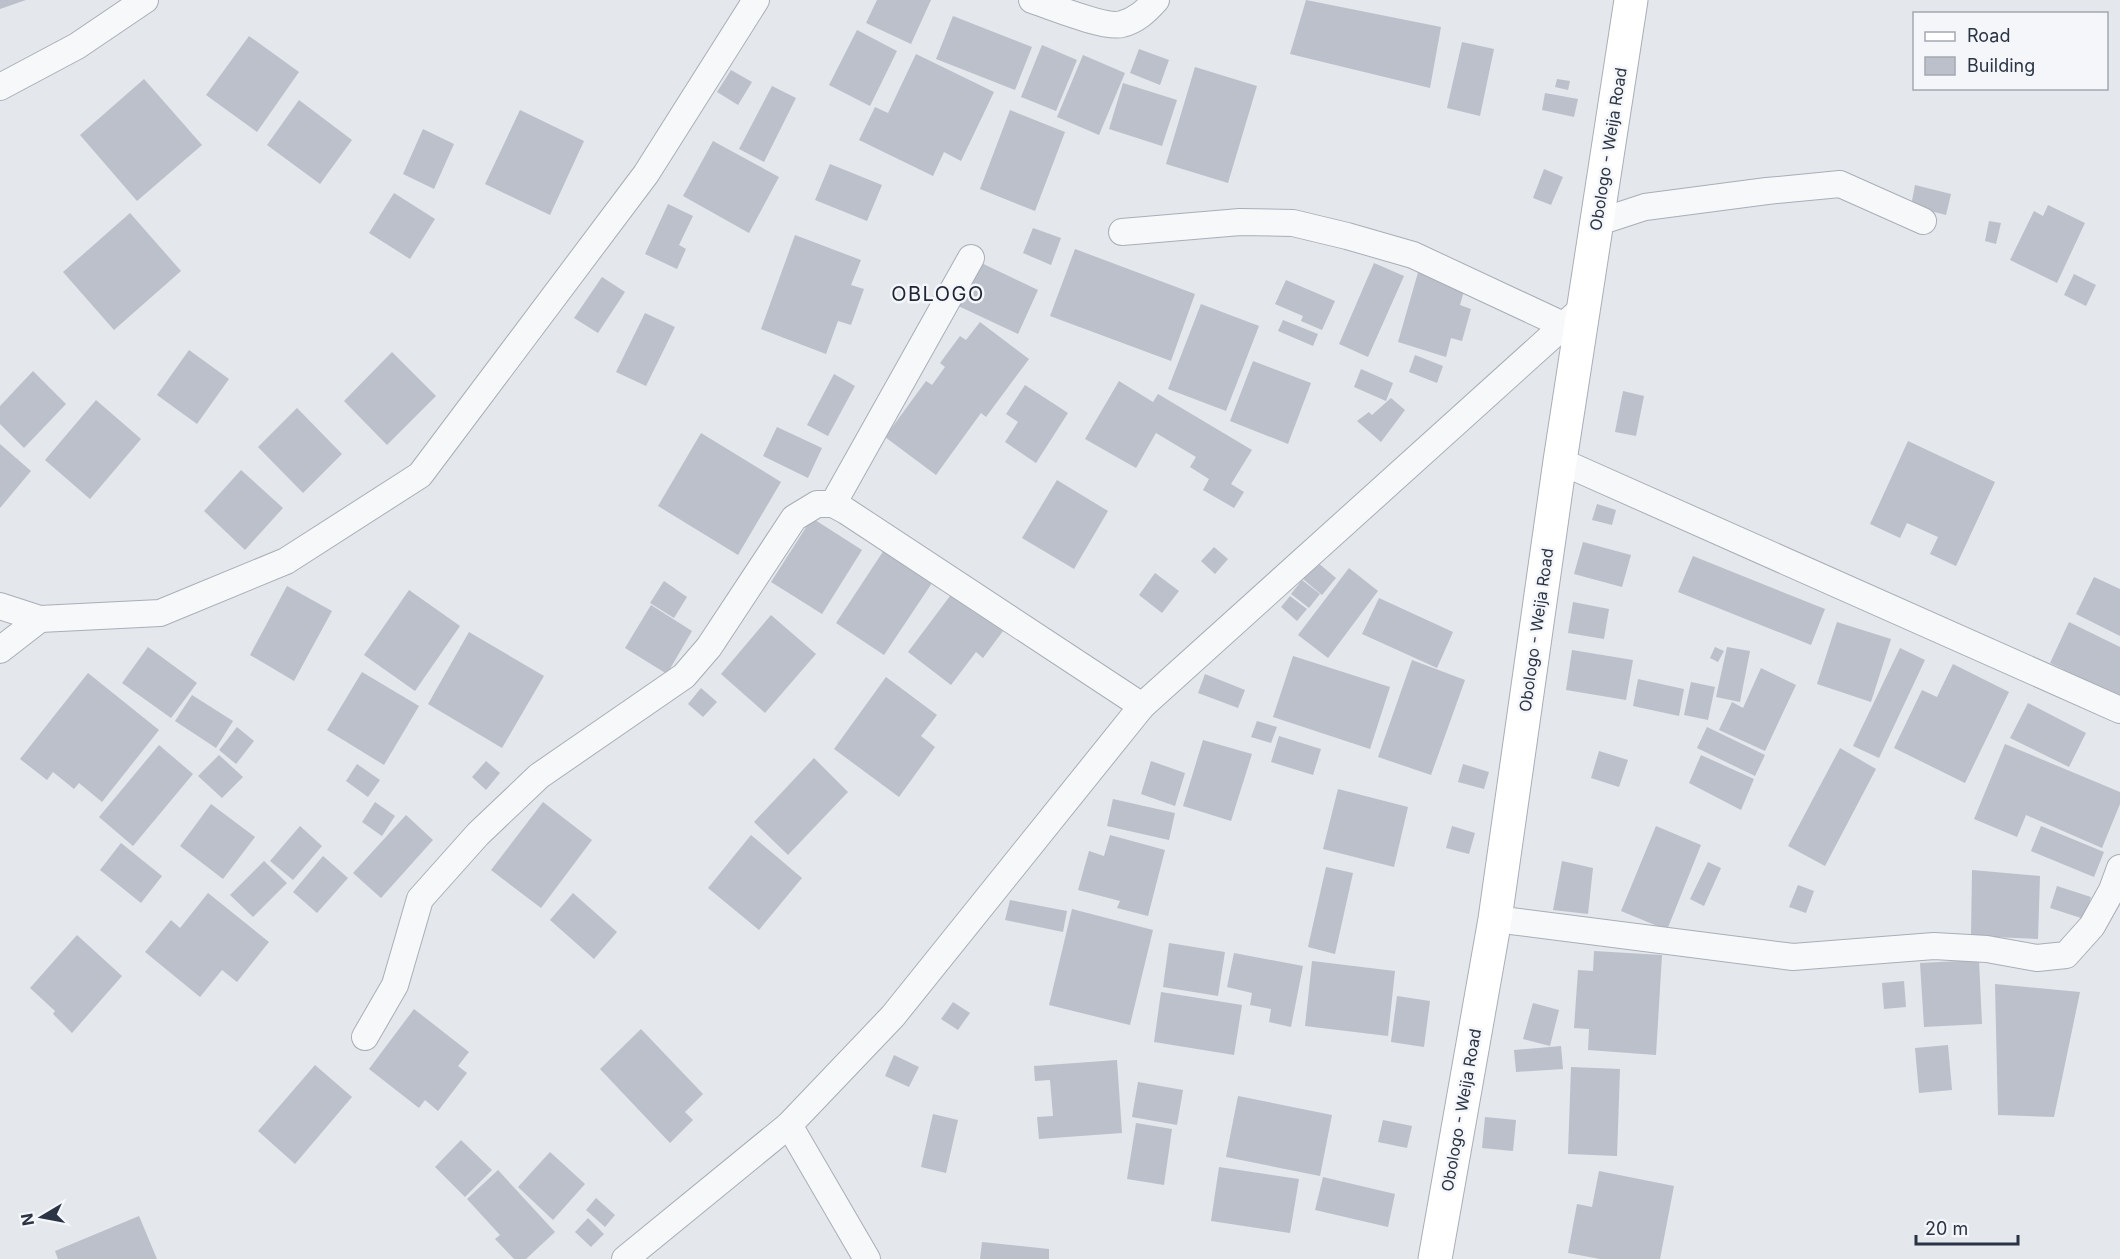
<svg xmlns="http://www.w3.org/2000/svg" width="2120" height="1259" viewBox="0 0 2120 1259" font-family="Inter,sans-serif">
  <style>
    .building { fill: #bbc0ca }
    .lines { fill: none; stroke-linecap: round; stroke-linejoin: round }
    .street-casing { stroke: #a9aeb7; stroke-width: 28 }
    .secondary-casing { stroke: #a9aeb7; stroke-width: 35 }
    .street { stroke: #f7f8fa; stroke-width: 26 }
    .secondary { stroke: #fff; stroke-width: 33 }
    .labels { text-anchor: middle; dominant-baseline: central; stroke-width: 5; stroke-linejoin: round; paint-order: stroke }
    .street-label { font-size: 16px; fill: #2b3445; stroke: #f4f6f9 }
    .quarter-label { font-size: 20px; letter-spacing: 1.5px; fill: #1d2536; stroke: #f4f6f9 }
  </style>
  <rect width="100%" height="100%" fill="#e4e7ec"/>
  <!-- building -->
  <g class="building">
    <polygon points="0,0 26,0 0,9"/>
    <polygon points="877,0 931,0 911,44 866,23"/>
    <polygon points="1306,0 1441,27 1430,88 1290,54"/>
    <polygon points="953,16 1032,47 1015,90 936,59"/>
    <polygon points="857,30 897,51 870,106 829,85"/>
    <polygon points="249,36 299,72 257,132 206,95"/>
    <polygon points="1462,42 1494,49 1480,116 1447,108"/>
    <polygon points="1042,45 1077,60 1056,111 1021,97"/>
    <polygon points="1139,49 1169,60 1160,85 1130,73"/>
    <polygon points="916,54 994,92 961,161 944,152 933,176 859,140 875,107 888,113"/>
    <polygon points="1083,55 1125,73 1099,135 1057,117"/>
    <polygon points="1195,67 1257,86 1228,183 1166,164"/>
    <polygon points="731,70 752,82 738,105 717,92"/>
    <polygon points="144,79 202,145 137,201 80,135"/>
    <polygon points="1557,79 1570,81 1568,90 1555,87"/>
    <polygon points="1123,83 1177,100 1162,146 1109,129"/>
    <polygon points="772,86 796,98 764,162 739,149"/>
    <polygon points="1545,93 1578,99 1574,117 1542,110"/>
    <polygon points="299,100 352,140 320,184 267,145"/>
    <polygon points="520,110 584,141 550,215 485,184"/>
    <polygon points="1010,110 1065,132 1035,211 980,189"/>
    <polygon points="423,129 454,144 434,189 403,174"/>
    <polygon points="713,141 779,177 749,233 683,196"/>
    <polygon points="830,164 882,185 867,221 815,200"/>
    <polygon points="1544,169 1563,177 1551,205 1533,198"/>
    <polygon points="1915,185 1951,194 1946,215 1911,206"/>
    <polygon points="394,193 435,219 410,259 369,233"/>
    <polygon points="668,204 693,216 679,245 686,249 677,269 645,254"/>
    <polygon points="2048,205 2085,223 2057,283 2010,260 2034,211 2043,216"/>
    <polygon points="130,213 181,271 114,330 63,272"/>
    <polygon points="1989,221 2001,223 1996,244 1985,241"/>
    <polygon points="1033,228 1061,238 1051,265 1023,253"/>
    <polygon points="795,235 861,260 851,285 864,289 851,325 838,321 826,354 761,329"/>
    <polygon points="1075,249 1195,294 1171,361 1050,316"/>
    <polygon points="973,259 1038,290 1018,334 952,303"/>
    <polygon points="1374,263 1404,276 1368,357 1339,344"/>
    <polygon points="1419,269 1466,284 1460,305 1471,309 1462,341 1451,338 1446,357 1398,342"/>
    <polygon points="2074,274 2096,285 2086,306 2064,295"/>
    <polygon points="602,277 625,292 598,333 574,318"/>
    <polygon points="1286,280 1335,301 1322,330 1301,321 1303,316 1275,304"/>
    <polygon points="1201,304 1259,326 1226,411 1168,389"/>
    <polygon points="645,313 675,327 646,386 616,372"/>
    <polygon points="1283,320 1318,334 1313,346 1278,331"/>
    <polygon points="980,322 1029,359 986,417 981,413 936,475 885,437 926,381 932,385 945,367 940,363 960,336 966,340"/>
    <polygon points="189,350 229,379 197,424 157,395"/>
    <polygon points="392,352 436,396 387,445 344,401"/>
    <polygon points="1415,355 1443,366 1437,383 1409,372"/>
    <polygon points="1253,361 1311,383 1288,444 1230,421"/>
    <polygon points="1361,369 1393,383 1386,401 1354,387"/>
    <polygon points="33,371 66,404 24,448 0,424 0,406"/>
    <polygon points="834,374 855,386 828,436 807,425"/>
    <polygon points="1119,381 1153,402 1158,394 1252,450 1231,484 1244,492 1234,508 1203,490 1209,479 1190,467 1196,457 1156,433 1136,468 1085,439"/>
    <polygon points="1025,385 1068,413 1036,463 1005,442 1018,422 1006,414"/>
    <polygon points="1623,391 1644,396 1636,436 1615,432"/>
    <polygon points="1391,398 1405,410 1381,442 1357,421 1369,412 1372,415"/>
    <polygon points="96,400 141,439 90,499 45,460"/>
    <polygon points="297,408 342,454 303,493 258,447"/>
    <polygon points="777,427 822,448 808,478 763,456"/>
    <polygon points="701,433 781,482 738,555 658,506"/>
    <polygon points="1908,441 1995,482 1956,566 1930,554 1938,537 1907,523 1900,538 1870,524"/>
    <polygon points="0,444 31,471 0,508"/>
    <polygon points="241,470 283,508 245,550 204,511"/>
    <polygon points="1057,480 1108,511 1074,569 1022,538"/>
    <polygon points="1597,504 1616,510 1612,525 1592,520"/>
    <polygon points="812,518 862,550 822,614 771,582"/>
    <polygon points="1583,542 1631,555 1622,587 1574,574"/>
    <polygon points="886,547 934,580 884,655 836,623"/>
    <polygon points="1214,547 1228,559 1215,574 1201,561"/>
    <polygon points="1693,556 1825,609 1811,645 1678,592"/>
    <polygon points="1317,562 1336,578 1322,595 1303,579"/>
    <polygon points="1349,568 1378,591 1328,658 1298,635"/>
    <polygon points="1155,573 1179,591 1162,613 1139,595"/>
    <polygon points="2094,577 2120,589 2120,636 2076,614"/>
    <polygon points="1302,580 1320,594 1309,608 1291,594"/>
    <polygon points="664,581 687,597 674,618 650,603"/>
    <polygon points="287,586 332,611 294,681 250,655"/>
    <polygon points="409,590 460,626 415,691 364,655"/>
    <polygon points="953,592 1003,631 983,658 976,652 951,685 908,652"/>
    <polygon points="1290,596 1307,609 1297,621 1281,607"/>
    <polygon points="1379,598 1453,632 1437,668 1362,634"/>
    <polygon points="1573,602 1609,609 1604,639 1568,633"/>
    <polygon points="651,605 692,631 667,674 625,648"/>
    <polygon points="771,615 816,654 765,713 721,674"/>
    <polygon points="1837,622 1891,639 1871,702 1817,684"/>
    <polygon points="2069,622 2120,647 2120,697 2050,663"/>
    <polygon points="469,632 544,676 502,748 428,704"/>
    <polygon points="148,647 197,683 171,718 122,683"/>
    <polygon points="1715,647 1724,651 1718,662 1710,658"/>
    <polygon points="1727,647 1750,651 1740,702 1716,697"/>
    <polygon points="1900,648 1925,660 1879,758 1853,746"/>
    <polygon points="1572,650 1633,660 1626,700 1566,690"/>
    <polygon points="1293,656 1390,687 1370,749 1273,717"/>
    <polygon points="1412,660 1465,680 1431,775 1378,757"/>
    <polygon points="1953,664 2009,692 1965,783 1894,748 1922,690 1937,697"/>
    <polygon points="1761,668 1796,685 1765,751 1719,730 1732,702 1743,708"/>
    <polygon points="362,672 419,706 384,765 327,730"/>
    <polygon points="88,673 159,730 102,802 79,783 74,789 53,772 47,780 20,759"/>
    <polygon points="1205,674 1245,690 1238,708 1198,693"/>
    <polygon points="886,677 937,715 921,736 935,747 899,797 834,749"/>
    <polygon points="1638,679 1684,689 1679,716 1633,706"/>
    <polygon points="1691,682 1715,687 1708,720 1684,715"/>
    <polygon points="701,688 717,702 703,717 688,704"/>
    <polygon points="192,695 233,721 216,748 175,721"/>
    <polygon points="2028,703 2086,733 2069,767 2010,738"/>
    <polygon points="1257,721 1277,727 1271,743 1251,737"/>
    <polygon points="237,727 254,741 236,764 219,750"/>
    <polygon points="1707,727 1765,755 1755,776 1697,748"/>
    <polygon points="1279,736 1321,749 1313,775 1271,762"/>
    <polygon points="1203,740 1252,754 1231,821 1183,806"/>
    <polygon points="2005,744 2120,792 2120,804 2102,848 2026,815 2017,837 1974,819"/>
    <polygon points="159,745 193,774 133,846 99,817"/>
    <polygon points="1840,748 1876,769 1825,866 1788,846"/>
    <polygon points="1599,751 1628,760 1619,787 1591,778"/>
    <polygon points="219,755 243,777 222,798 198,776"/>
    <polygon points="1701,755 1754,779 1741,810 1689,783"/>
    <polygon points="814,758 848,792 788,855 754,822"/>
    <polygon points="486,761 500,773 486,790 472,777"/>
    <polygon points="1151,761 1185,773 1175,806 1141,794"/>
    <polygon points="357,764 380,780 368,797 346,781"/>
    <polygon points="1463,764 1489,772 1484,789 1458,782"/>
    <polygon points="1338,789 1408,807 1394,867 1323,849"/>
    <polygon points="1113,799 1175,813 1169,840 1107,826"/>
    <polygon points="375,802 395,816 382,836 362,822"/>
    <polygon points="543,802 592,840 541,908 491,870"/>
    <polygon points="211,804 255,837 223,879 180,846"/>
    <polygon points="406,815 433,840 381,898 353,873"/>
    <polygon points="300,826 322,846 293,880 270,861"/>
    <polygon points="1452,826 1475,833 1469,854 1446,848"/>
    <polygon points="1656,826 1701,845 1667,930 1621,911"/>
    <polygon points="2041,826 2104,852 2094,877 2031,851"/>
    <polygon points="751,835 802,878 759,930 708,888"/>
    <polygon points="1110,835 1165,850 1148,916 1117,908 1120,901 1078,890 1089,851 1104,856"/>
    <polygon points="121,843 162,876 141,903 100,870"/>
    <polygon points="323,856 348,878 317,913 293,892"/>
    <polygon points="264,861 287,883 253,917 230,895"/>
    <polygon points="1562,861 1593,868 1588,914 1553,910"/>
    <polygon points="1708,862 1721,868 1704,906 1690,899"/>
    <polygon points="1326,867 1353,873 1335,954 1308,947"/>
    <polygon points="1972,870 2040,876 2038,939 1971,936"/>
    <polygon points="1798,885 1814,891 1806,913 1789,907"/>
    <polygon points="2057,886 2091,897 2084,919 2050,908"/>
    <polygon points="208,893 269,942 237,982 222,970 200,997 145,952 171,920 180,928"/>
    <polygon points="573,893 617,932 594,959 550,920"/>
    <polygon points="1010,900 1067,911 1063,932 1005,920"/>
    <polygon points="1072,909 1153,930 1130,1025 1049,1005"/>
    <polygon points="77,935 122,976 72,1033 53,1014 55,1011 30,988"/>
    <polygon points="1169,943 1225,952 1218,996 1163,987"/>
    <polygon points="1594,951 1662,955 1656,1055 1588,1050 1589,1029 1574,1028 1578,970 1593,971"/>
    <polygon points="1234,953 1303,966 1291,1027 1269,1022 1271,1009 1250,1005 1252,993 1227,987"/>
    <polygon points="1979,960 1982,1024 1924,1027 1920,963"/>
    <polygon points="1312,961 1395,971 1388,1036 1305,1026"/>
    <polygon points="1904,981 1906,1007 1884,1009 1882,983"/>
    <polygon points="1995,984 2080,992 2054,1117 1998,1115"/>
    <polygon points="1161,992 1242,1005 1234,1055 1154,1042"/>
    <polygon points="1397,996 1430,1001 1424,1047 1391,1042"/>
    <polygon points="953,1002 970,1013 958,1030 941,1019"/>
    <polygon points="1533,1003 1559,1010 1550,1046 1523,1039"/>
    <polygon points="414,1009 469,1052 458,1066 467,1073 438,1111 425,1100 419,1108 369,1069"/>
    <polygon points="641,1029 703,1094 685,1112 693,1120 670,1143 600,1069"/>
    <polygon points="1948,1045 1952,1090 1919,1093 1915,1048"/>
    <polygon points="1561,1046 1563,1069 1516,1072 1514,1050"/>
    <polygon points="894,1055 919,1067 909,1087 885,1076"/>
    <polygon points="1117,1060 1122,1133 1039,1139 1037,1117 1053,1116 1050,1080 1035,1081 1034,1066"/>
    <polygon points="315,1065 352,1097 295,1164 258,1131"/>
    <polygon points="1571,1067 1620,1069 1617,1156 1568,1154"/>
    <polygon points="1138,1082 1183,1090 1177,1125 1132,1117"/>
    <polygon points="1238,1096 1332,1115 1320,1176 1226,1157"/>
    <polygon points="933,1114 958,1120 946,1173 921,1167"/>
    <polygon points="1485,1117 1516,1120 1513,1151 1482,1148"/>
    <polygon points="1383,1120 1412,1126 1407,1148 1378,1142"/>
    <polygon points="1136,1123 1172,1129 1164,1185 1127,1179"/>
    <polygon points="461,1140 492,1170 465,1197 435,1167"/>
    <polygon points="550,1152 585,1184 553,1220 518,1187"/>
    <polygon points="1219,1167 1299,1179 1290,1233 1211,1221"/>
    <polygon points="498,1170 555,1232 526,1259 514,1259 495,1239 500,1235 467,1199"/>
    <polygon points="1599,1171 1674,1186 1660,1259 1600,1259 1568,1253 1577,1204 1592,1207"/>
    <polygon points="1323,1177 1395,1194 1388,1227 1315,1210"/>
    <polygon points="596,1198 615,1215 605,1227 586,1210"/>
    <polygon points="139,1216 157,1259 58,1259 55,1251"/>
    <polygon points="588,1218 604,1234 591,1247 575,1232"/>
    <polygon points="982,1242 1049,1249 1049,1259 980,1259"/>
  </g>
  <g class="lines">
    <!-- street casing -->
    <g class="street-casing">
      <g id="street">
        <path d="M1032,0C1050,6 1106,29 1122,24C1137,20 1146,11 1156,0"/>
        <polyline points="0,87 77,46 145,0"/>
        <polyline points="1596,223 1645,207 1767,191 1840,184 1923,221"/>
        <polyline points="1122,232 1240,222 1293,223 1347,236 1413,255 1563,325"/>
        <polyline points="1560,461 2120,710"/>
        <polyline points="833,504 971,258"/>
        <polyline points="0,606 40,619 160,613 286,561 420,475 646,174 756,0"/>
        <polyline points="0,650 40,619"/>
        <polyline points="1495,919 1793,957 1934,946 1987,949 2037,958 2066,955 2092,926 2112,890 2120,868"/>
        <polyline points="365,1037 395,985 420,899 478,834 539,776 684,676 709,647 794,518 817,504 833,504 846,511 1142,706"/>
        <polyline points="789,1125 867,1259"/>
        <polyline points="625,1259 789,1125 893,1016 1142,706 1583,308"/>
      </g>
    </g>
    <!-- secondary casing -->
    <g class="secondary-casing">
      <polyline id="secondary" points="1435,1259 1495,919 1560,461 1631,0"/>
    </g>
    <!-- street -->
    <use href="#street" class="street"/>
    <!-- secondary -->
    <use href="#secondary" class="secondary"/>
  </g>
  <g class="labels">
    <!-- street labels -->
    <g class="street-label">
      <text transform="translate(1608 149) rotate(-81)">Obologo - Weija Road</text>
      <text transform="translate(1536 630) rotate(-82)">Obologo - Weija Road</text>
      <text transform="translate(1461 1110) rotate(-80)">Obologo - Weija Road</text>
    </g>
    <!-- quarter labels -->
    <g class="quarter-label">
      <text x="938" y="294">OBLOGO</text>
    </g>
  </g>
  <!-- legend -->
  <rect x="1913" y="12" width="195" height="78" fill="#f4f6f9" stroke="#a4a8b1" stroke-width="1.5"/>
  <rect x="1925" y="32" width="30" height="9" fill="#ffffff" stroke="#a4a8b1" stroke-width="1.5"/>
  <text x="1967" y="42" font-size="18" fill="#2b3445">Road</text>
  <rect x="1925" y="57" width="30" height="18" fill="#bbc0ca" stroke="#a4a8b1" stroke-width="1.5"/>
  <text x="1967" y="72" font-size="18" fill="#2b3445">Building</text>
  <!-- north arrow -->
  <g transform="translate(42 1217) rotate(260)" stroke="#f4f6f9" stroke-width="4.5" paint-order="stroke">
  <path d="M0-4.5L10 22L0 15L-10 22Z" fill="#2b3445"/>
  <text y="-9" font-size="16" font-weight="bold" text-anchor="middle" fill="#2b3445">N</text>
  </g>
  <!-- scale -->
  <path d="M1916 1235v9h102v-9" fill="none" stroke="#2b3445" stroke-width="3"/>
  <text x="1925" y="1235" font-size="18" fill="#2b3445" stroke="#f4f6f9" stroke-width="4.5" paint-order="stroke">20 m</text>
</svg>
